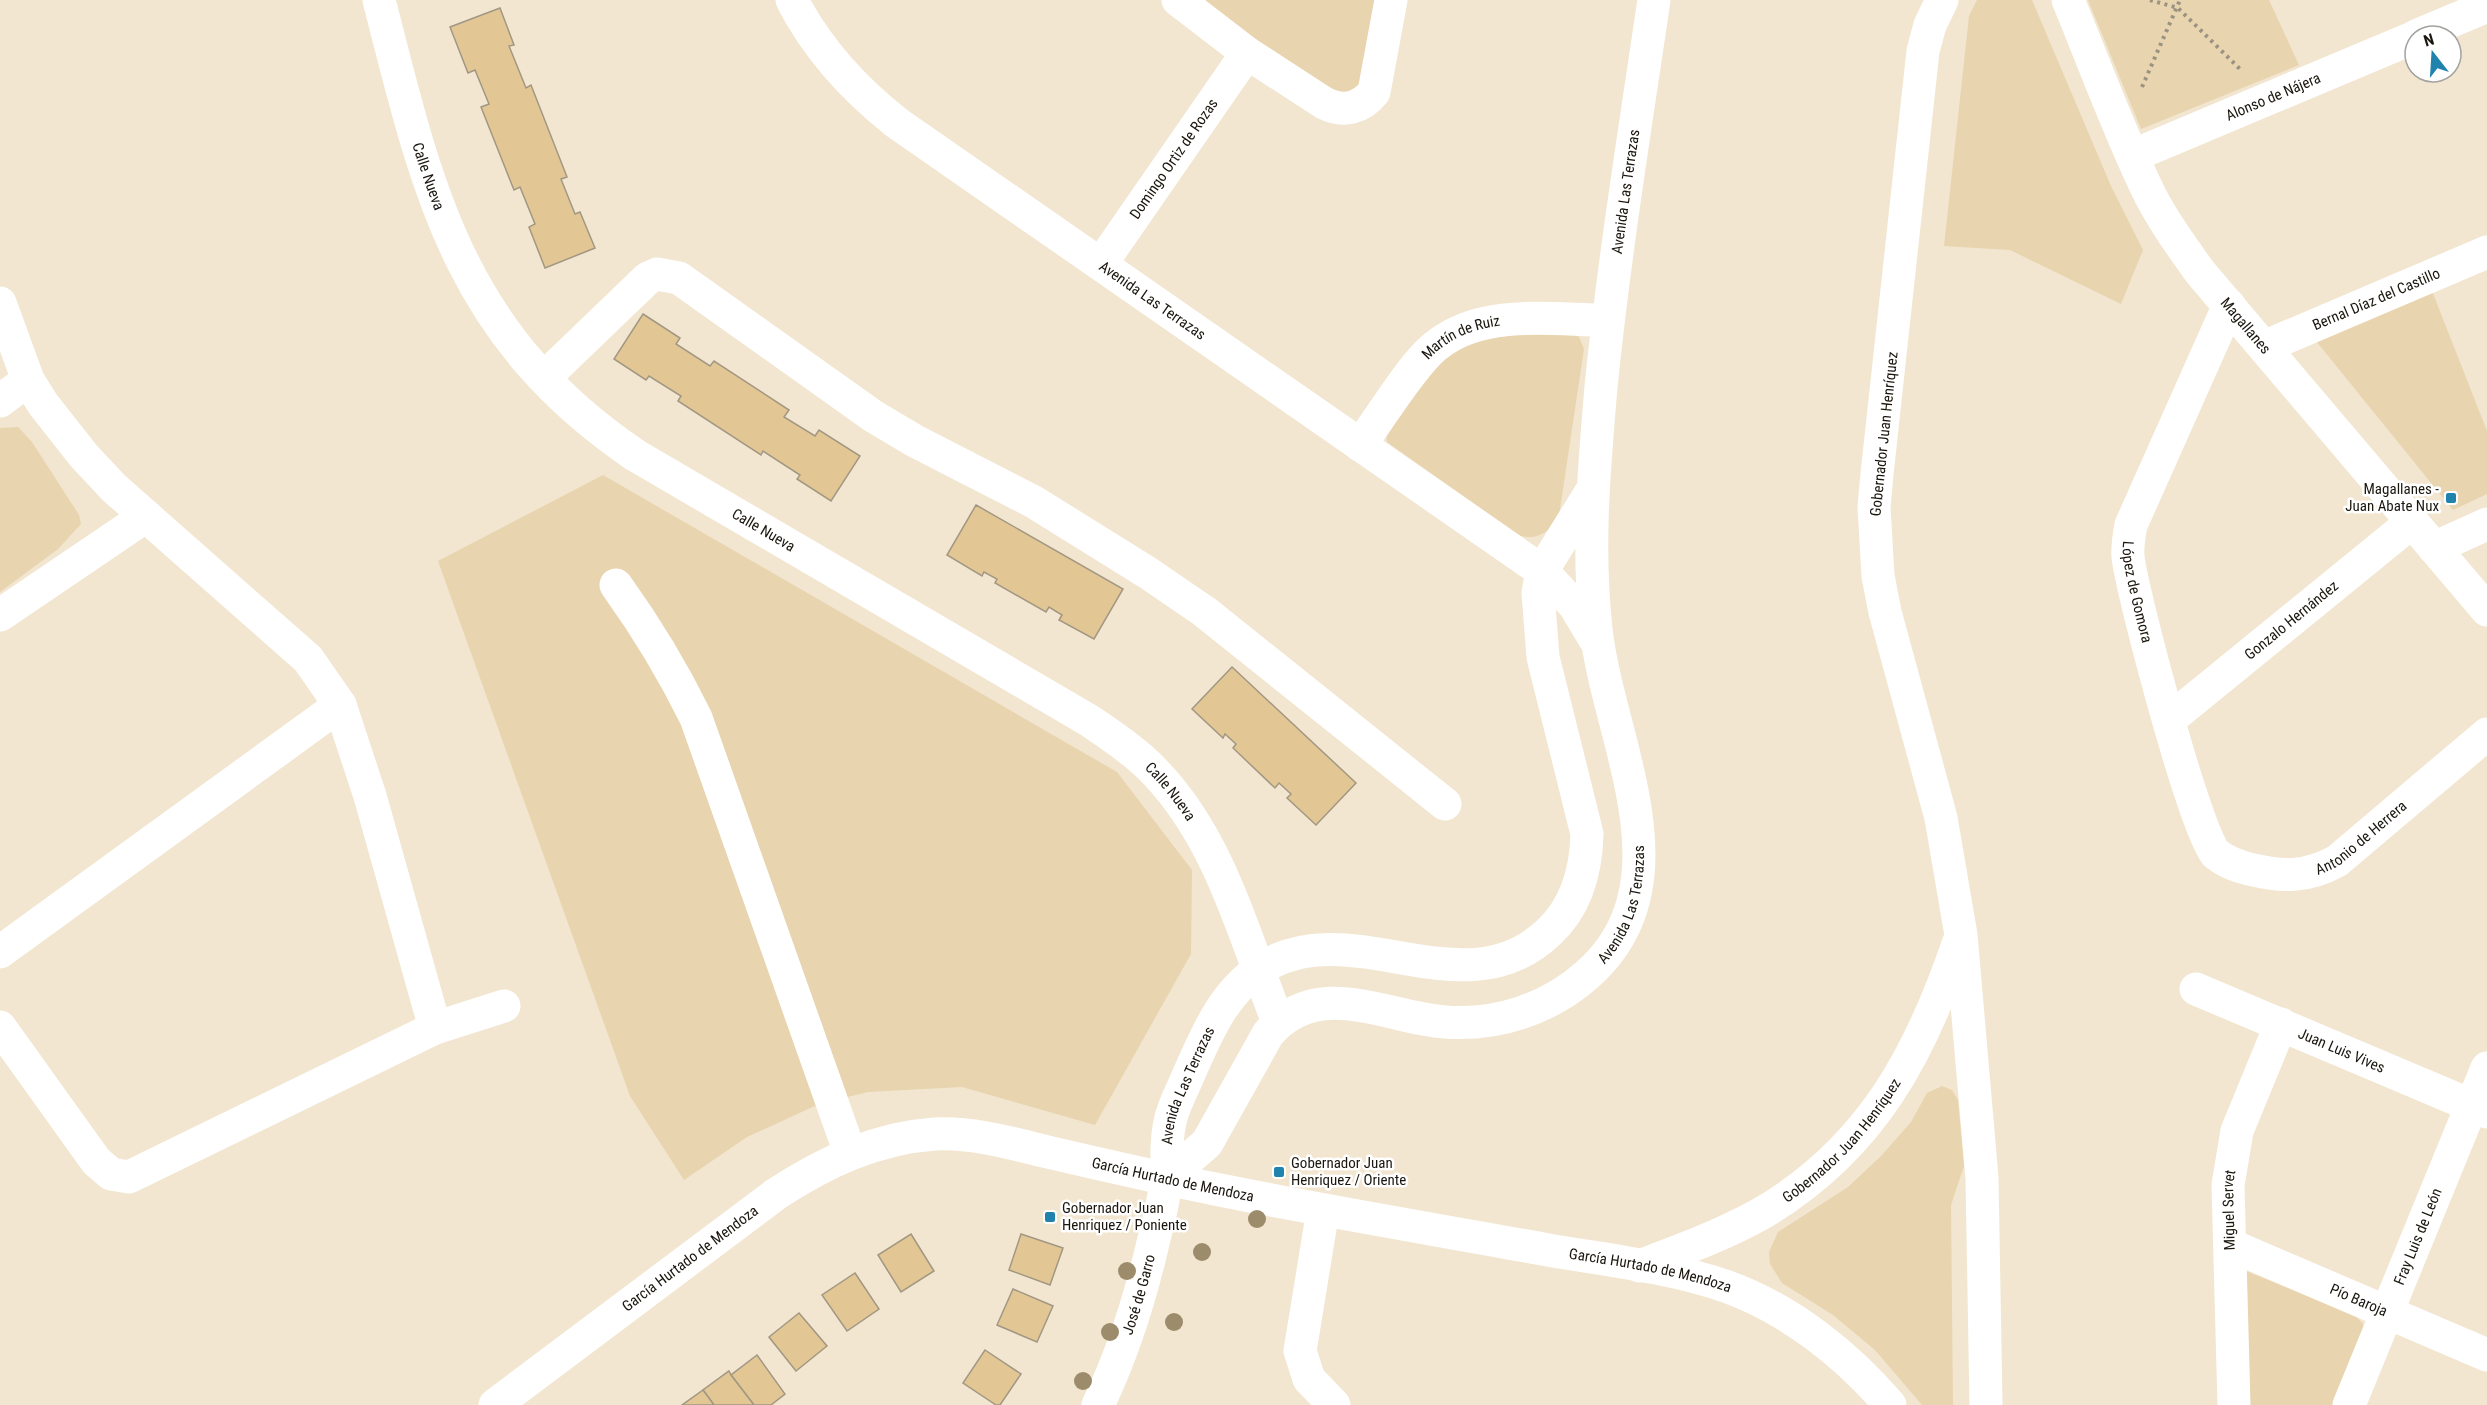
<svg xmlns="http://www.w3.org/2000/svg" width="2487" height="1405" viewBox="0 0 2487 1405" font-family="'Roboto Condensed',sans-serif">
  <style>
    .green { fill: #e8d4af }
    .building { fill: #e2c794; stroke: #a29783; stroke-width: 1.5 }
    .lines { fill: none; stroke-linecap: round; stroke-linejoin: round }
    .path { stroke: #9b9282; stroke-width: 4; stroke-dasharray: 3 4.5; stroke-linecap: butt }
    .minor { stroke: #fff; stroke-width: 33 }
    .tree { fill: #9c8c6c }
    .poi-dot { fill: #2083ae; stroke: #fff; stroke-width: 2 }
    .labels { text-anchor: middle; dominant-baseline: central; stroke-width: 5; stroke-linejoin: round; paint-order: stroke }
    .street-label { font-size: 15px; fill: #1a160e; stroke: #fff }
    .poi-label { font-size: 15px; fill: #1a160e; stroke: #fff; text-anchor: start }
  </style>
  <rect width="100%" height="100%" fill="#f2e6d0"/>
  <!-- green -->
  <g class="green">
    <polygon points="1198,0 1382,0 1369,80 1338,97"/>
    <polygon points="1977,0 2032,0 2111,186 2143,250 2121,304 2010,250 1944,246 1969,16"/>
    <polygon points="2088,0 2269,0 2299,65 2141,129"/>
    <polygon points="2432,291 2487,431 2487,494 2453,510 2316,341"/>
    <path d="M1574,333L1579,337L1584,349L1559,516C1548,532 1540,540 1520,536L1387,442L1386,429L1462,337Z"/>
    <polygon points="18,427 32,442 79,515 81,524 58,549 0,592 0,428"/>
    <polygon points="603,475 1117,772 1192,870 1191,954 1095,1125 962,1087 868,1092 819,1104 747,1137 684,1180 630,1096 438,561"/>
    <polygon points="1942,1086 1952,1090 1958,1100 1964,1166 1951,1205 1953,1405 1922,1405 1875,1350 1833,1315 1782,1283 1770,1264 1769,1252 1778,1232 1848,1187 1881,1156 1911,1122 1927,1093"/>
    <polygon points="2246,1271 2356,1316 2363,1324 2363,1340 2332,1405 2250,1405"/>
  </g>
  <!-- building -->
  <g class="building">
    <polygon points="500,8 514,45 509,46 526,88 531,85 567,177 561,179 575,214 580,212 595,248 545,268 529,227 535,224 520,187 514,190 481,107 489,104 475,70 468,73 450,27"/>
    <polygon points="643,314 680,338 676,344 710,366 714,361 789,410 784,417 815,436 819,430 860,456 831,501 797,479 800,475 763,451 761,455 678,401 681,396 649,376 646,380 614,359"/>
    <polygon points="976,505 1123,589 1094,639 1059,620 1062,615 1049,607 1046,612 995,583 997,579 984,572 982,576 947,555"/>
    <polygon points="1232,667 1356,783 1316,825 1287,798 1291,794 1279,783 1275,788 1233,748 1236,744 1225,734 1223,738 1192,709"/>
    <polygon points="911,1234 934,1271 901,1292 878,1255"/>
    <polygon points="1021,1234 1063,1248 1050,1285 1009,1270"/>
    <polygon points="855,1273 879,1309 847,1331 822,1295"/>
    <polygon points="1013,1289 1053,1306 1037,1342 997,1325"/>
    <polygon points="799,1313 827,1346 796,1371 769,1337"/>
    <polygon points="985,1350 1021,1374 1000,1405 996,1405 963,1383"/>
    <polygon points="757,1355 785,1394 771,1405 754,1405 731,1375"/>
    <polygon points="729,1371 731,1375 754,1405 714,1405 703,1390"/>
    <polygon points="703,1390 714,1405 682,1405"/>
  </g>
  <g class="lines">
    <!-- path -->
    <g class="path">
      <polyline points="2150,0 2178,8 2242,71"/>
      <polyline points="2142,87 2180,0"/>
    </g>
    <!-- minor -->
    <g class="minor">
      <path id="s1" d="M379,0C428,193 459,335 635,455L1090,721C1113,737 1136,752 1155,772C1221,841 1244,936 1278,1022"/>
      <path id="s2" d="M792,0C817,49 854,89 897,123L1542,571L1575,606L1594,638"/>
      <path d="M1178,0L1247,53L1324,103C1344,113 1361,108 1374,92L1391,0"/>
      <polyline points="1942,0 1930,25 1923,51 1877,474 1874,507 1878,576 1885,612 1941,818 1961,935 1982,1178 1986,1405"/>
      <path id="s3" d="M2068,0C2095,65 2119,132 2150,195C2164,222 2182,247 2200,272L2487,610"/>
      <polyline points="2416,36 2487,6"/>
      <path id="s4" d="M2132,156L2415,37"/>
      <path id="s5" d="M1101,264L1247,53"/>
      <polyline points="0,303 28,380 43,404 84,456 114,488 308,659 340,705 370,796 435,1028"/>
      <path id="s6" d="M2229,305L2131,525C2129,536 2127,546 2128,557C2132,593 2197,838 2216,854C2226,862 2237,866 2249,869C2282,877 2306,878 2337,861L2487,734"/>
      <path id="s7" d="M2264,347L2487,252"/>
      <polyline points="544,378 648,278 657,274 679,278 873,416 915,441 1034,502 1148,573 1205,612 1445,804"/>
      <polyline points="0,401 28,380"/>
      <path id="s8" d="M1360,445C1381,417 1405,376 1429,352C1475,307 1548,320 1608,320"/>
      <polyline points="2434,548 2487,524"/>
      <path d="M616,585C647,628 673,671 696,718L850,1153"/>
      <polyline points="0,615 146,516"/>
      <path id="s9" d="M2169,720L2412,522"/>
      <polyline points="0,952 340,705"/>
      <path id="s10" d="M2196,989L2487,1112"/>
      <polyline points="0,1027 96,1161 111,1174 129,1177 435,1028 504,1006"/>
      <path id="s11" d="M1166,1179L1207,1143L1268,1034C1317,976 1384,1017 1445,1022C1497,1026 1549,1009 1588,974C1691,882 1608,740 1596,629C1587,547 1594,469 1601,387C1614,258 1635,129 1654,0"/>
      <polyline points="1323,1210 1300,1351 1309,1379 1334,1405"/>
      <path id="s12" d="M2230,1245L2487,1355"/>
      <path id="s13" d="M1640,1266C1683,1249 1729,1233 1769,1209C1872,1145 1920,1055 1958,944"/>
      <path id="s14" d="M495,1405L776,1194C825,1162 876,1138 935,1134C974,1132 1014,1144 1052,1153C1108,1166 1164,1179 1220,1190C1329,1212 1439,1230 1548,1250C1607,1260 1671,1267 1728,1287C1791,1310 1847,1355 1890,1405"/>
      <path id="s15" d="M1098,1405C1123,1353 1140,1299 1153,1243C1158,1223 1164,1201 1166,1181C1168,1161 1165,1142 1170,1122C1173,1106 1182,1091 1188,1076C1206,1036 1222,994 1260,969C1351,909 1463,1014 1549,932C1577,906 1586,871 1587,834L1543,657L1538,593L1542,571L1591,492"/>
      <path id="s16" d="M2234,1405L2228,1185L2237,1131L2281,1024"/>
      <path id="s17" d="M2349,1405L2487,1068"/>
    </g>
  </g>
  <!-- trees -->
  <g class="tree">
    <circle cx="1257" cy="1219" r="9"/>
    <circle cx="1202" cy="1252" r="9"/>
    <circle cx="1127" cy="1271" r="9"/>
    <circle cx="1174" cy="1322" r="9"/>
    <circle cx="1110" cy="1332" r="9"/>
    <circle cx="1083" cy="1381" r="9"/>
  </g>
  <!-- markers -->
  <g class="poi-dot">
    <rect x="2445" y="492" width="12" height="12" rx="3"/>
    <rect x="1273" y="1166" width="12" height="12" rx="3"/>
    <rect x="1044" y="1211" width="12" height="12" rx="3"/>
  </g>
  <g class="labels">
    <!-- street labels -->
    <g class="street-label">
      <text stroke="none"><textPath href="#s4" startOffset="153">Alonso de Nájera</textPath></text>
      <text stroke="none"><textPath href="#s5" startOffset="128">Domingo Ortiz de Rozas</textPath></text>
      <text stroke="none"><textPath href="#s1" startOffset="183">Calle Nueva</textPath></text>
      <text stroke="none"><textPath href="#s11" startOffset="1326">Avenida Las Terrazas</textPath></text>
      <text stroke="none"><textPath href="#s2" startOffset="474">Avenida Las Terrazas</textPath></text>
      <text stroke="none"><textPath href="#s7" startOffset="122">Bernal Díaz del Castillo</textPath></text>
      <text stroke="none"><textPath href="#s3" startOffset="374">Magallanes</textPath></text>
      <text stroke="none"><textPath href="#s8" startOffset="152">Martín de Ruiz</textPath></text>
      <text transform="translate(1884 434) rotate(-84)">Gobernador Juan Henríquez</text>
      <text stroke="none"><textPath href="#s1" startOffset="686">Calle Nueva</textPath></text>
      <text stroke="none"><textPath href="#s6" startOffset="309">López de Gomora</textPath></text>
      <text stroke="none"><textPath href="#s9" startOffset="158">Gonzalo Hernández</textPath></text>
      <text stroke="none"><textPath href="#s1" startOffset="1172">Calle Nueva</textPath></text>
      <text stroke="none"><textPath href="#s6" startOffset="744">Antonio de Herrera</textPath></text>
      <text stroke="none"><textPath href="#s11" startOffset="603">Avenida Las Terrazas</textPath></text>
      <text stroke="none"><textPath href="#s10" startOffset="158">Juan Luis Vives</textPath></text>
      <text stroke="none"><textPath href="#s15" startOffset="334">Avenida Las Terrazas</textPath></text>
      <text stroke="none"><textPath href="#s13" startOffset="242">Gobernador Juan Henríquez</textPath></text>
      <text stroke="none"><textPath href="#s14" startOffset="766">García Hurtado de Mendoza</textPath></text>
      <text stroke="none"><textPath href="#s16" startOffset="195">Miguel Servet</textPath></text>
      <text stroke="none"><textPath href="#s17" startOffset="182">Fray Luis de León</textPath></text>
      <text stroke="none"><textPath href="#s14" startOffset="244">García Hurtado de Mendoza</textPath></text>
      <text stroke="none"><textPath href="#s14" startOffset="1252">García Hurtado de Mendoza</textPath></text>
      <text stroke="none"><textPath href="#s15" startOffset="118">José de Garro</textPath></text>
      <text stroke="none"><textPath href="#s12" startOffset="140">Pío Baroja</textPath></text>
    </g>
    <!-- poi labels -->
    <g class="poi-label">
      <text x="2439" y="489" text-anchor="end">Magallanes -<tspan x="2439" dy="17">Juan Abate Nux</tspan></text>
      <text x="1291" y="1163">Gobernador Juan<tspan x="1291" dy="17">Henriquez / Oriente</tspan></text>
      <text x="1062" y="1208">Gobernador Juan<tspan x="1062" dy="17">Henriquez / Poniente</tspan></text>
    </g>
  </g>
  <!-- north arrow -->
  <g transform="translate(2433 54) rotate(343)"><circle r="28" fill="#ffffff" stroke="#a3a29f" stroke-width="1.5"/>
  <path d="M0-4.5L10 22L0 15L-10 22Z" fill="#2083ae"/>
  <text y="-9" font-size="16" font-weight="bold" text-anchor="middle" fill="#1a160e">N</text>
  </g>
</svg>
